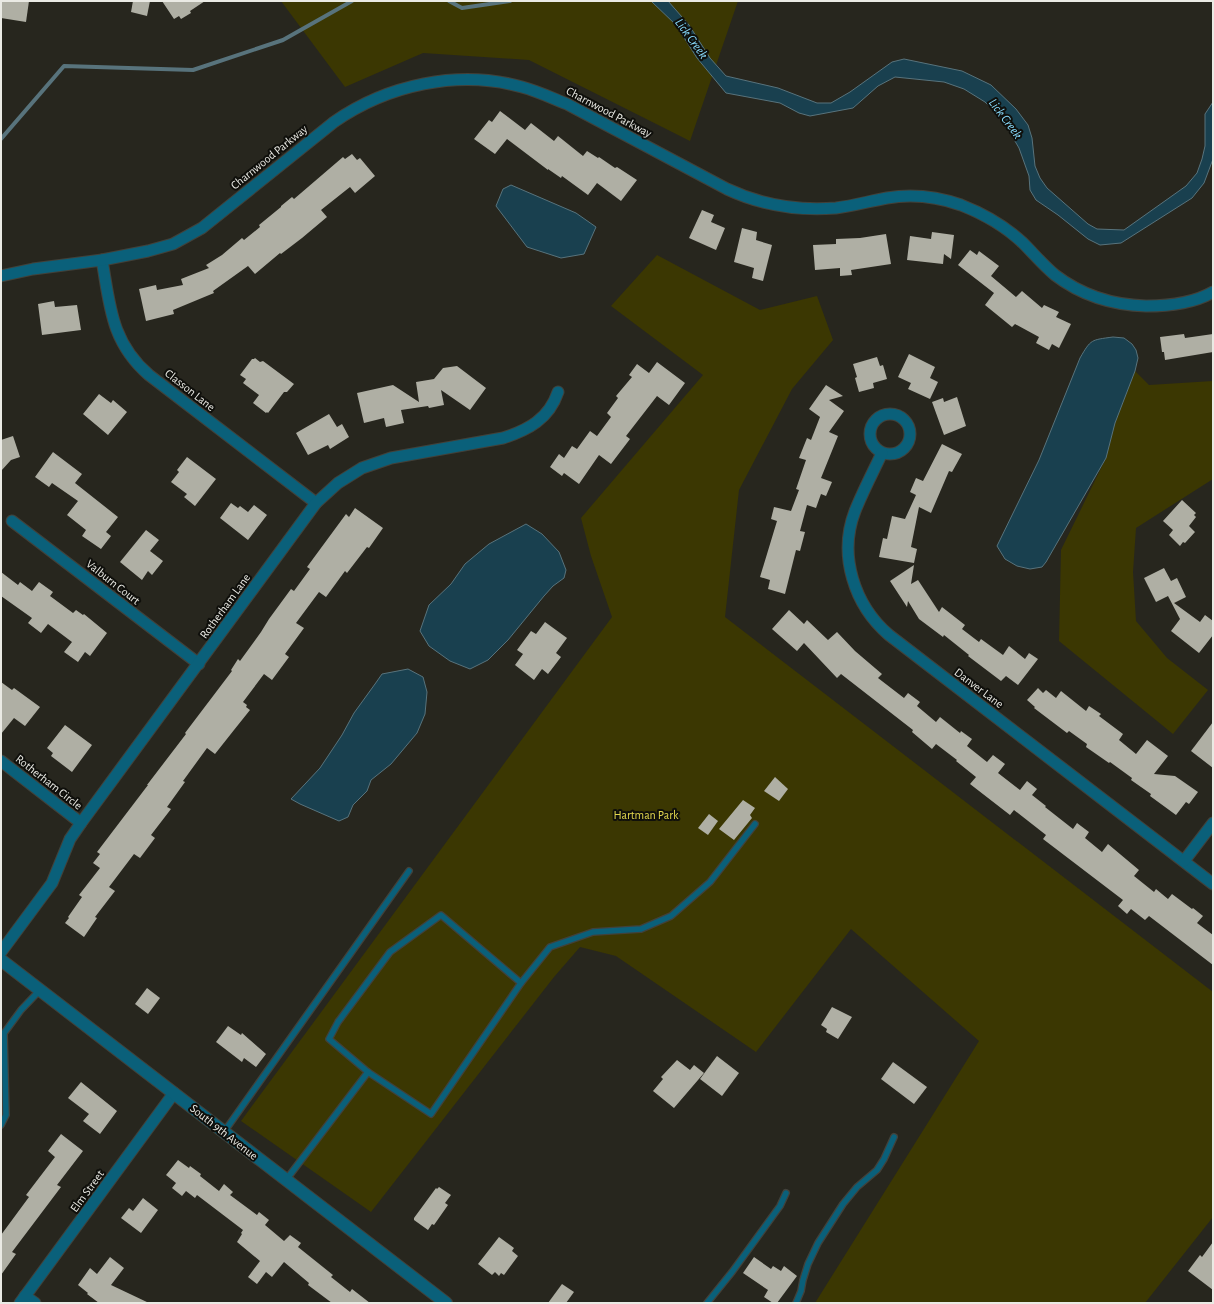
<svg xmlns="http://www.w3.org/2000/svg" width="1214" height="1304" viewBox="0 0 1214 1304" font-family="'Alegreya Sans',sans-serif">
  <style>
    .green { fill: #3b3702 }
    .water { fill: #19404f; stroke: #58737c }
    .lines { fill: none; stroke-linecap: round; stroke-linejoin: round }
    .stream { stroke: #58737c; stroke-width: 4 }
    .building { fill: #afafa4 }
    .service-casing { stroke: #42413a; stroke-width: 8 }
    .minor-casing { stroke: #42413a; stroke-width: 13 }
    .tertiary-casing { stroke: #42413a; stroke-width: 14 }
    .service { stroke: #0a607a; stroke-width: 5.5 }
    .minor { stroke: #0a607a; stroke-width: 11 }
    .tertiary { stroke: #0a607a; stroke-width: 12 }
    .labels { text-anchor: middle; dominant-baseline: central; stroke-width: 4; stroke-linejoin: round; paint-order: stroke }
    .street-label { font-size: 12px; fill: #eaeae4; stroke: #0f0f0b }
    .park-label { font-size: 12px; fill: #e4d94e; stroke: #0f0f0b }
    .water-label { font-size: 13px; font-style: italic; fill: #88dbfd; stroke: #0f0f0b }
  </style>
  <rect width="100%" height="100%" fill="#27261e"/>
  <!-- green -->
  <g class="green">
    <polygon points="281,1 738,1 690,141 529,60 423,53 345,87"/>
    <polygon points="657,255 760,310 817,296 833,340 792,389 739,490 725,617 1213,992 1213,1217 1145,1303 815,1303 979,1041 851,929 756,1052 616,956 580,947 554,977 371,1212 241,1121 612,617 591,556 581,518 703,375 611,306"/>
    <polygon points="1135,371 1149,385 1213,381 1213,479 1136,528 1133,572 1136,621 1167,658 1208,690 1173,734 1059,641 1061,550 1106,458 1115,423"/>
  </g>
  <!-- water -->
  <g class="water">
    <polygon points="651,1 668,1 689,25 710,58 726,76 778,88 817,103 831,103 850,92 892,62 904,59 962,71 991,85 1016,109 1028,125 1032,138 1035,166 1040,178 1047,188 1088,224 1097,229 1124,230 1186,186 1197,173 1202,159 1205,146 1205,114 1213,102 1213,159 1204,183 1192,198 1121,243 1100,245 1088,239 1058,215 1036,200 1030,190 1029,176 1019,148 1002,119 985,102 964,89 944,82 895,77 878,86 853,108 810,116 799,113 780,103 726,93 697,58 676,25"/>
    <polygon points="511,185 576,213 596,227 584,254 561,258 527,247 496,206 503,189"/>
    <path d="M1113,337L1124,338L1132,344L1136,350L1138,358L1135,371L1115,423L1106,458L1046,562L1042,567L1030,569L1017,566L1005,559L997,546L1039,460L1080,358C1091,339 1091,340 1113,337Z"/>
    <polygon points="526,524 542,534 559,552 566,570 564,578 553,586 544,596 508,640 488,660 470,669 450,661 429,646 420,631 429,605 451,584 465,564 489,544"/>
    <polygon points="408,669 423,677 427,692 425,714 417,733 391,764 371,780 367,791 353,805 348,817 339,821 300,804 291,799 320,768 342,735 354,713 375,684 382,674"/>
  </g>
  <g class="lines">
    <!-- stream -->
    <g class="stream">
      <polyline points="449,1 462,8 510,1"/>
      <polyline points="1,139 64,66 193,70 283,40 352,1"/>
    </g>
  </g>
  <!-- building -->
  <g class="building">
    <polygon points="1,1 29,1 26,22 1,18"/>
    <polygon points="133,1 150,1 147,16 131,12"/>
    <polygon points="162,1 205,1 190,11 191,13 181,19 179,16 174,19"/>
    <polygon points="500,111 525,130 531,123 554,141 558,136 583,156 587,151 598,158 599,157 615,168 617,167 637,180 621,201 597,183 588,195 562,176 561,178 548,169 548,170 507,139 495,154 474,139 489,120 492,122"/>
    <polygon points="352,154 357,160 360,158 375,176 355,193 350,187 321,210 327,217 302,238 281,254 280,253 255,274 248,266 213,291 214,293 173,310 174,314 146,321 139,289 156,285 157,290 183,285 181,279 209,268 206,265 222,255 242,238 244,240 260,227 259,225 281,207 281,206 292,197 294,199 343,157 345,159"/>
    <polygon points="702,210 714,215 711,222 725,228 716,250 689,238"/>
    <polygon points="742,228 757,232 756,240 772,245 763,281 752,278 754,268 734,262"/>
    <polygon points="932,232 954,235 951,259 944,254 943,264 907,260 910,236 931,239"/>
    <polygon points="886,234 891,264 851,270 852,275 840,276 840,268 815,270 813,245 836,244 836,239 860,238"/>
    <polygon points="970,250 977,255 979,251 999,266 991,276 1016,297 1022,291 1042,308 1044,305 1059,312 1056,317 1071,324 1059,348 1052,344 1049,350 1036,343 1039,337 1015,324 1012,327 985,305 994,293 958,265"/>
    <polygon points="54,301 55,307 77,305 81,330 42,335 38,304"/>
    <polygon points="1184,334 1185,338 1213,334 1213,352 1165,360 1164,352 1162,352 1160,337"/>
    <polygon points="909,354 935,367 930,378 938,382 930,399 908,389 911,383 898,377"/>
    <polygon points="877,357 880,366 883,365 887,379 873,383 874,388 859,392 855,378 857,377 853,364"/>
    <polygon points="255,358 260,362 263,361 294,384 287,392 284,392 268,413 267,412 266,413 253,403 259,395 243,383 246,379 240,375 252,359 254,359"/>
    <polygon points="657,362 685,383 669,405 657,396 626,436 630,439 611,464 599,455 579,484 564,473 562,476 550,467 559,454 564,458 572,446 577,449 590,431 597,436 611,417 607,413 618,398 616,396 632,377 629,375 637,364 649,373"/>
    <polygon points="457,366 486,388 470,410 441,390 444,405 429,408 428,406 401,410 404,423 386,427 384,418 364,423 357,393 393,385 419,402 416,382 434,379 443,368"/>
    <polygon points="826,385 843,396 829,400 844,411 829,432 838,436 821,478 832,482 826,496 821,494 816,508 807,505 800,531 805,532 800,551 796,550 785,594 768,589 770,580 760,577 777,521 771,519 774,507 791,511 799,490 796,489 806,460 799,458 807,438 811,440 820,417 809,409"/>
    <polygon points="99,394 111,403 113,400 127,412 108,435 83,414"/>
    <polygon points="957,397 966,426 944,435 932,402 943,398 944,402"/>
    <polygon points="329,414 337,427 342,424 349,437 330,449 328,445 308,455 296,433"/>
    <polygon points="13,436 20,457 11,460 1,471 1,440"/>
    <polygon points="942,444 962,454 952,472 949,471 931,513 919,507 911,547 917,549 914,563 879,557 883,538 887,539 892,516 905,519 916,495 910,492 916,478 923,481"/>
    <polygon points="53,452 82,474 75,483 118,517 106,532 111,536 101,549 82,536 86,530 67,515 78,501 52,483 49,487 35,477"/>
    <polygon points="187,457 216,479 195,506 184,497 187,494 171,482 179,472 177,470"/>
    <polygon points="1182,500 1196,513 1194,515 1196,517 1189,526 1195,532 1185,543 1183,542 1180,546 1169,535 1173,530 1163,521"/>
    <polygon points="231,503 238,508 240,506 248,512 254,505 267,515 248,540 220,518"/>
    <polygon points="355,508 383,528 369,548 367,547 347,573 345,571 326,597 319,592 296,623 304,628 285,654 289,657 272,680 264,674 243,702 247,705 246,707 250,710 234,730 215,754 207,748 183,781 185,782 167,807 171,809 151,835 155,838 140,858 134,854 109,887 115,891 95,917 97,918 84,937 65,923 69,918 68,917 82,897 79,895 100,868 93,863 100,854 97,852 148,785 147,785 186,734 185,733 232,671 231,670 238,659 240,661 261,632 269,619 291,589 294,591 310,569 307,567 346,514 349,517"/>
    <polygon points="146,530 159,540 150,551 163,561 152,575 148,571 142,580 120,562"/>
    <polygon points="914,565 911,584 918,580 939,612 942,607 965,625 962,629 979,642 981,639 1003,655 1009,646 1025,659 1029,653 1038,659 1018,685 1006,676 1001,681 968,656 969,655 944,635 943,637 919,619 908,601 907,607 890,581"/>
    <polygon points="1164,568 1171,581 1177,578 1186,597 1174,603 1200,622 1205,615 1213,621 1213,635 1199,653 1171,631 1180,619 1168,596 1156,602 1144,578"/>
    <polygon points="1,572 18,585 20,582 32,591 39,582 53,592 50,596 73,613 76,610 83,615 84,614 107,633 90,656 85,652 78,662 64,652 72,642 48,624 41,633 28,623 32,618 1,596"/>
    <polygon points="789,610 804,624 807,620 828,640 837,632 855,651 882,674 878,678 904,698 908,693 920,702 917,706 936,722 940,717 960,733 961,731 972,739 967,746 987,762 993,755 1005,764 998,773 1020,790 1027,781 1037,789 1032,795 1046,806 1045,807 1073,829 1077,823 1089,832 1085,838 1102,852 1108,844 1139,870 1134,876 1154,892 1156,889 1168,899 1172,894 1192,909 1193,908 1203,916 1197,923 1213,935 1213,965 1149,916 1145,920 1131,909 1127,914 1118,906 1123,900 1043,839 1046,835 1014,810 1010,815 970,784 976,777 956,761 957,760 936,744 932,749 912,732 913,730 841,674 837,678 804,643 797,651 772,629"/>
    <polygon points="545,622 567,638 556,653 561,657 548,674 542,669 534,680 515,665 523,654 517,650 531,631 536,634"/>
    <polygon points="1,682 12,690 14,688 40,707 25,726 14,718 1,734"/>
    <polygon points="1038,688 1043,693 1046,690 1056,698 1061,691 1086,711 1089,706 1101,714 1099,716 1123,734 1119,740 1136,754 1147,740 1168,756 1154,774 1175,776 1198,792 1189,804 1186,802 1176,815 1150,796 1151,794 1131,780 1132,778 1110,762 1109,763 1086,747 1087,744 1069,731 1067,733 1034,708 1035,707 1027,700"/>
    <polygon points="1213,722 1213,768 1191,751"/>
    <polygon points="65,725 92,745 72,772 51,756 53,753 47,748"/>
    <polygon points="775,777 788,789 779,801 764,791"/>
    <polygon points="743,800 755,808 750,815 752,818 734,840 719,829"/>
    <polygon points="709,814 718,821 708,835 698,828"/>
    <polygon points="147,988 160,998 148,1014 135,1004"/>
    <polygon points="832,1007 852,1017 838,1039 826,1032 827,1029 821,1025"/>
    <polygon points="228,1026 241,1035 242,1033 266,1054 256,1067 244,1058 242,1062 216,1042"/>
    <polygon points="717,1056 739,1073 722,1096 700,1079"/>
    <polygon points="677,1060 690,1070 694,1065 704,1073 674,1108 653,1091 663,1079 661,1077"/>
    <polygon points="893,1062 927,1087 914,1104 881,1079"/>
    <polygon points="81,1082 117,1111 100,1134 83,1121 89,1114 68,1098"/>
    <polygon points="61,1134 83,1151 57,1185 61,1187 12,1252 16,1254 1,1275 1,1235 29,1197 26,1195 55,1157 48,1151"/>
    <polygon points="178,1160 189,1168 190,1166 201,1174 200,1176 219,1191 224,1184 233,1192 230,1195 257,1215 259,1212 269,1220 265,1225 284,1241 290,1235 301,1243 298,1247 333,1275 331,1277 350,1292 352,1289 370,1303 332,1303 308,1285 309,1283 284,1262 272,1277 266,1272 257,1284 248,1277 260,1261 237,1242 242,1234 241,1233 243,1230 197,1195 195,1198 186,1191 182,1196 172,1188 176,1183 166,1175"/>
    <polygon points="439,1187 451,1195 445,1203 448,1205 434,1225 432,1224 428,1230 414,1220 414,1218 436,1188 437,1189"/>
    <polygon points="143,1198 158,1210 141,1233 121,1218 129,1208 133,1211"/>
    <polygon points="499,1237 514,1248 512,1251 518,1256 504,1275 501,1273 499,1276 495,1272 492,1275 478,1264"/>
    <polygon points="1213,1242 1213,1290 1188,1271 1200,1255 1202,1257"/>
    <polygon points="110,1257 124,1268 111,1285 149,1303 99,1303 87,1294 88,1293 78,1285 90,1268 97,1274"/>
    <polygon points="754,1257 771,1269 773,1266 781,1271 784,1266 797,1276 777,1303 773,1303 764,1297 768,1290 743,1273"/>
    <polygon points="562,1284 574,1292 566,1303 548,1303"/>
  </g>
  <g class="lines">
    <!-- service casing -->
    <g class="service-casing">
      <g id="service">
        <polygon points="441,915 521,983 431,1114 368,1072 329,1039 338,1022 390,952"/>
        <polyline points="521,983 550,947 593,932 641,929 671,916 710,882 755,824"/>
        <polyline points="2,1036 21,1010 40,990"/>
        <polyline points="1,1125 6,1115 4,1033"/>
        <polyline points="224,1132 409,871"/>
        <polyline points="286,1180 368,1072"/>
        <polyline points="707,1303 732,1272 780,1206 786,1193"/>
        <polyline points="796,1303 801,1291 803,1280 808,1264 818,1243 843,1204 857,1187 877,1170 884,1159 894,1137"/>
      </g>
    </g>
    <!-- minor casing -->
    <g class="minor-casing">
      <g id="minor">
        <path d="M102,260C110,306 111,342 149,375L316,503"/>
        <path d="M1,276L33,269L102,260L148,251L173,244L202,228L334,122C387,85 458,69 522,87C537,91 552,98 567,104L727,189C761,205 799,211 836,208C853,206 870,201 887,198C911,194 938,197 961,205C984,214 1005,226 1023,243C1034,254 1043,265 1055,275C1081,295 1113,305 1146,306C1168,306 1194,303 1213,292"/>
        <circle cx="890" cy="434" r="20"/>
        <path d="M882,453C873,472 863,491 855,511C838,555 854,605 889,635L1213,884"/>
        <polyline points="12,521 199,664"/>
        <polyline points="1,761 81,823"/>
        <polyline points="1184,861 1213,823"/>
        <path d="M1,952L52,883L70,839L81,823L316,503L338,483L362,468L391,458L503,438C528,430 549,419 558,392"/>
        <polyline points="25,1296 35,1303"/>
        <polyline points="20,1303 174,1093"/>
      </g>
    </g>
    <!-- tertiary casing -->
    <g class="tertiary-casing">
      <polyline id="tertiary" points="1,960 446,1303"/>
    </g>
    <!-- service -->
    <use href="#service" class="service"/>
    <!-- minor -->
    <use href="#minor" class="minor"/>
    <!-- tertiary -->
    <use href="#tertiary" class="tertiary"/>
  </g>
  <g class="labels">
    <!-- street labels -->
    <g class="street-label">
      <text transform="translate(609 112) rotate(28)">Charnwood Parkway</text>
      <text transform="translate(269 157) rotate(-39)">Charnwood Parkway</text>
      <text transform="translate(190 390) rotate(38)">Classon Lane</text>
      <text transform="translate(113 582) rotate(38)">Valburn Court</text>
      <text transform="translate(225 606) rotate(-54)">Rotherham Lane</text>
      <text transform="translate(979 688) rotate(37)">Danver Lane</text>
      <text transform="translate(49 782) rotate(38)">Rotherham Circle</text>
      <text transform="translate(224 1132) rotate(38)">South 9th Avenue</text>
      <text transform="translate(87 1191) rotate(-54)">Elm Street</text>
    </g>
    <!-- park labels -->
    <g class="park-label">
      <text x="646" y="815">Hartman Park</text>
    </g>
    <!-- water labels -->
    <g class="water-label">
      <text transform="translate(691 39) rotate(54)">Lick Creek</text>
      <text transform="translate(1005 119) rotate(53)">Lick Creek</text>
    </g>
  </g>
  <!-- border -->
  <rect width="1214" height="1304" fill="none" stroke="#eaeae4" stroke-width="4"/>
</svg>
